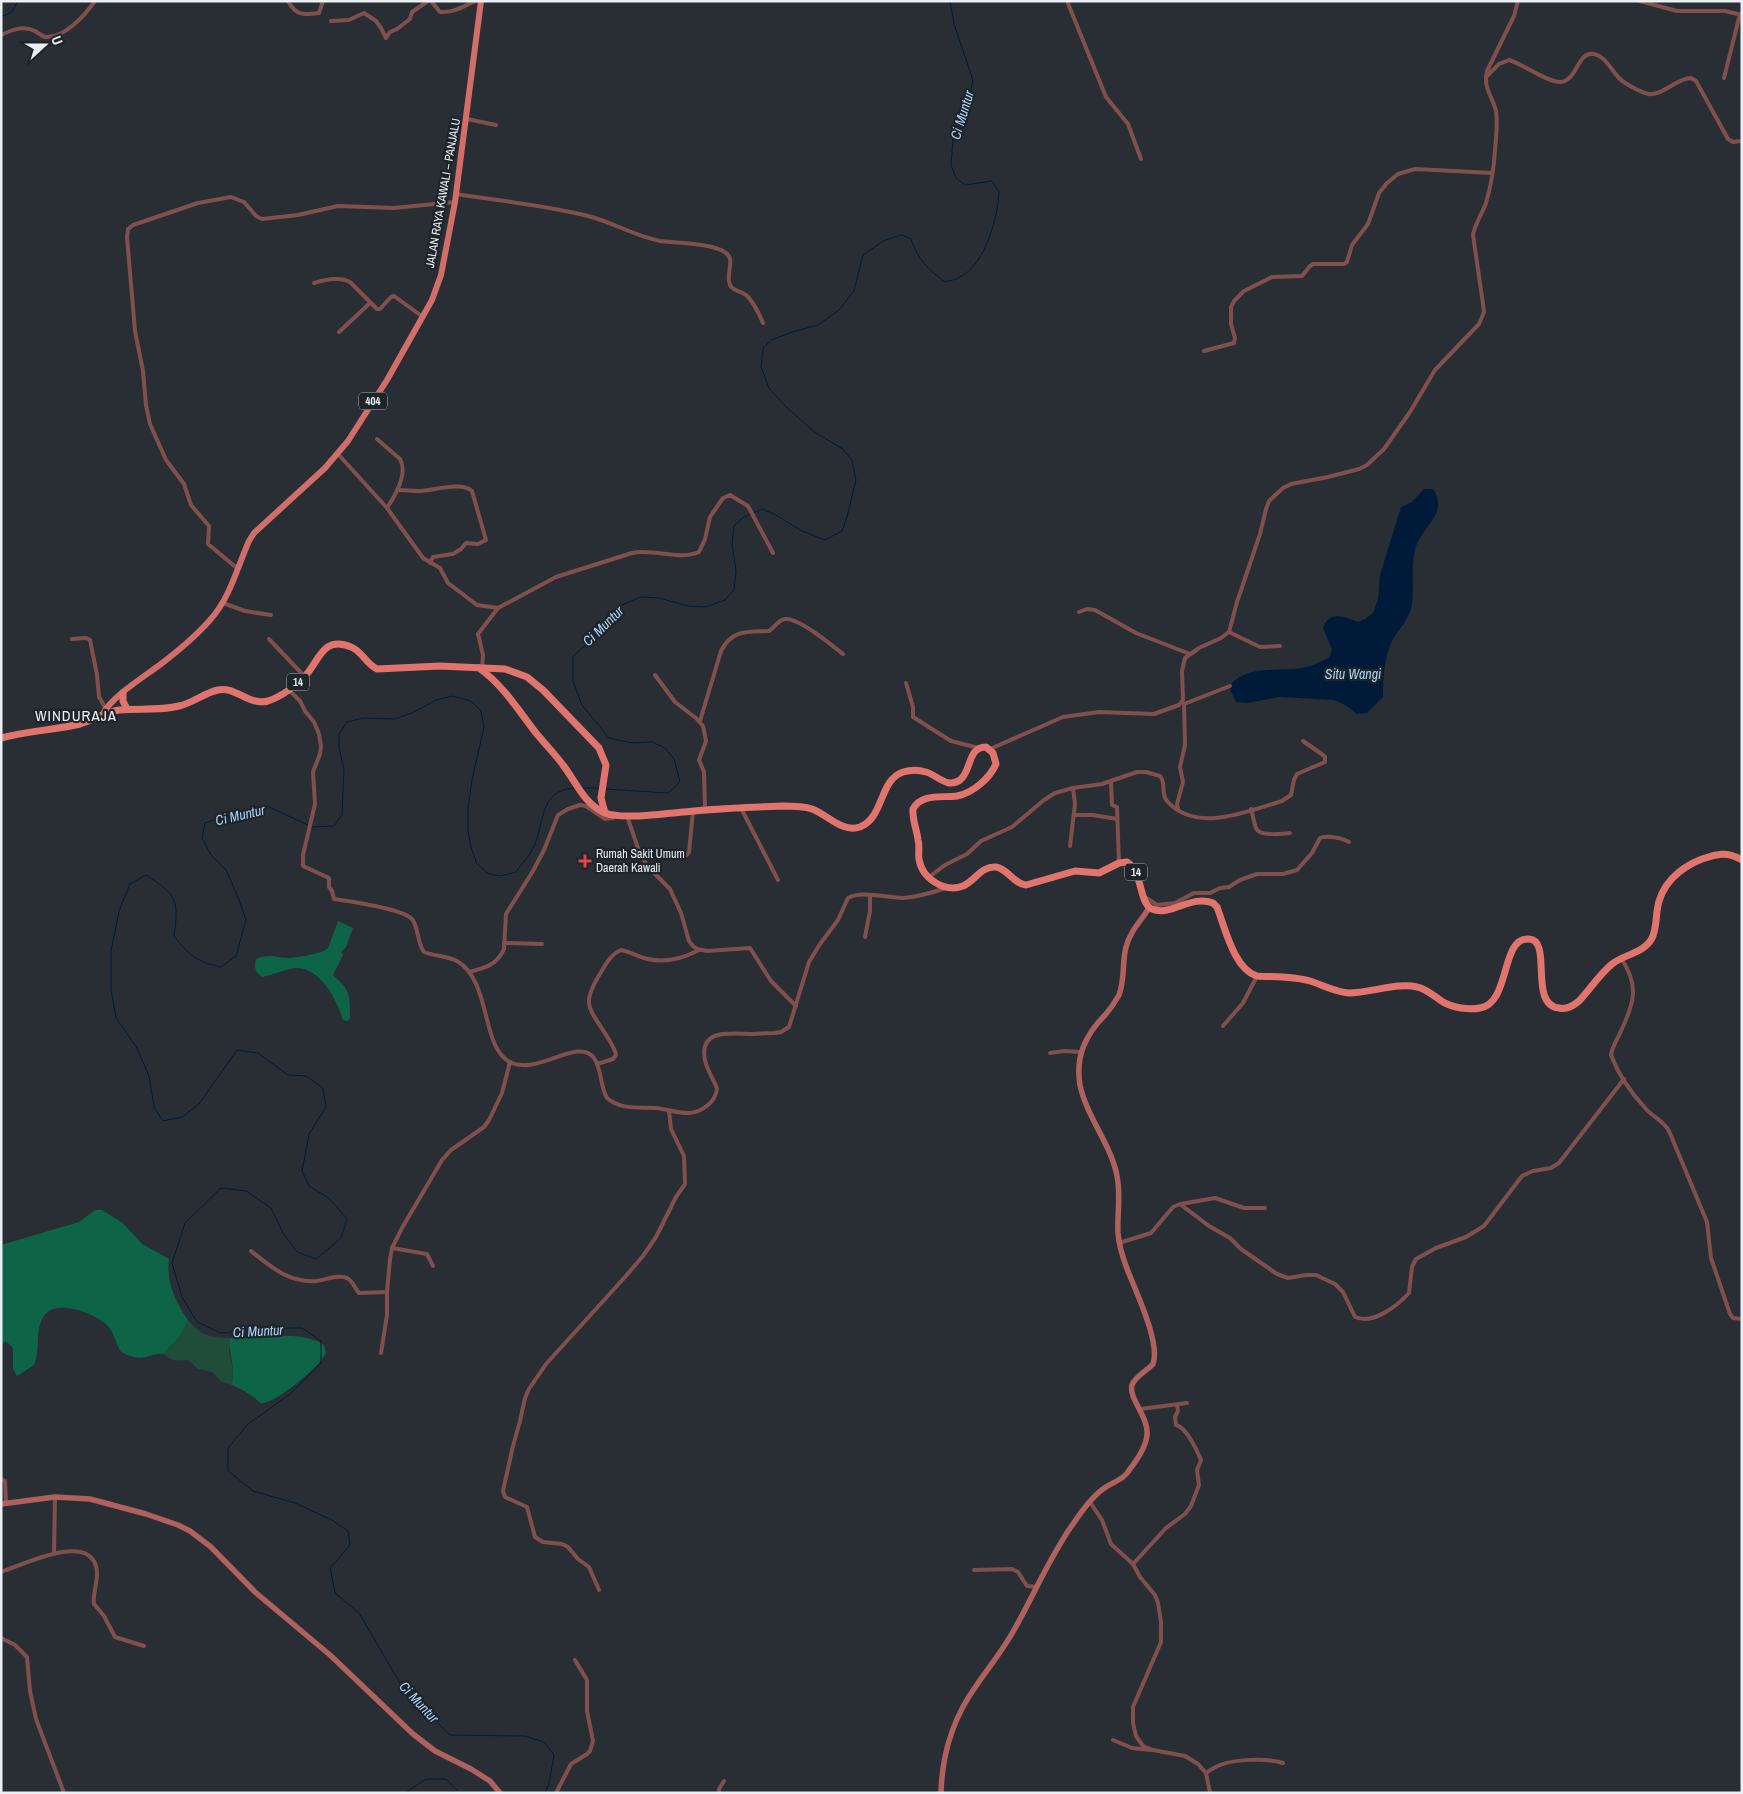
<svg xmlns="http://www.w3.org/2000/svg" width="1743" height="1794" viewBox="0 0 1743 1794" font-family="'Archivo Narrow',sans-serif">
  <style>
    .green { fill: #204c3a }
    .forest { fill: #0e6447 }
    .water { fill: #001b3a }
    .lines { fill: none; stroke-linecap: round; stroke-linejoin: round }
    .stream { stroke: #001b3a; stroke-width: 1 }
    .minor { stroke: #81504c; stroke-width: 4 }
    .secondary { stroke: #af615d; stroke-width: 5.5 }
    .primary { stroke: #d26e69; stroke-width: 6 }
    .trunk { stroke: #e2746e; stroke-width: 7 }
    .health-dot { fill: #e0444e; stroke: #1e252a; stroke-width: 2 }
    .labels { text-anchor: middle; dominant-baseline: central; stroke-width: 4.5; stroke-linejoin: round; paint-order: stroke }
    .shield { fill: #1e252a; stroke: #adb2b7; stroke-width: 1 }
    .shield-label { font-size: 11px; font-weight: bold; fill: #eaeff3 }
    .street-label { font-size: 12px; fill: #eaeff3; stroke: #1e252a }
    .poi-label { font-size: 12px; fill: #eaeff3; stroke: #1e252a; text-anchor: start }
    .water-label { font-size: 14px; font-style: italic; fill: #abd1fb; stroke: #1e252a }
    .quarter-label { font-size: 15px; letter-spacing: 1px; fill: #eaeff3; stroke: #1e252a }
  </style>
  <rect width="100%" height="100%" fill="#282e34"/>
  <!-- green -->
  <path class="green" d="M188,1320C201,1336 210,1337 230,1338L229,1353L233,1367L232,1385L222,1382L212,1372L198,1369L188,1360C177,1361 172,1361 163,1354L180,1336Z"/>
  <!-- forest -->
  <g class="forest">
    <path d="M338,921L353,928L346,947L341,952L343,955L333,975C350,990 350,994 350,1018L348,1021L343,1020C337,1000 321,968 296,968C286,969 273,975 262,977C255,972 254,967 256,959C269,953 275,958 288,958C297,958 315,954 324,951L328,948Z"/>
    <path d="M95,1210H102L123,1223L142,1244L169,1259C166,1281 175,1302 188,1320L180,1336L163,1354C157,1353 153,1355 146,1357C137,1359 129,1356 121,1352C116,1344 114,1332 107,1325C95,1313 55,1298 44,1316C34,1331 41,1350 34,1365L17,1376L13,1369V1348L7,1342H4L1,1346V1245L79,1222Z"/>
    <path d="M264,1336C283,1336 308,1334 324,1345L326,1353C322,1365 275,1404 262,1403C259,1403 258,1401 256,1399C248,1393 241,1389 232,1385C232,1380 233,1374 233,1368C232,1357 228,1349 230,1338H247Z"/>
  </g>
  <!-- water -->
  <path class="water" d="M1424,489H1433C1450,515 1420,527 1415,550C1411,568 1414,588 1412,604C1408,622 1400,627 1392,641C1384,658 1383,679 1383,697L1367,713L1357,714L1345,705L1334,700L1280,697L1247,703L1236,702L1229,687C1246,663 1282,673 1307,667C1314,665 1321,661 1329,658L1332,649L1323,628C1330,610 1344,617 1358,622L1365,619L1373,613L1378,599L1380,575L1401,507L1412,502Z"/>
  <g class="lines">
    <!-- stream -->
    <g class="stream">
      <polyline points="1,17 12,12 18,1"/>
      <polyline points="581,788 600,788"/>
      <path d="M606,789L668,793L680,782L674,759L665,748L652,742L632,743L609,738L582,705L573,681V656L587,644L596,630L618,607L640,597L659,598L688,606L706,607L725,600L734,590L736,571L732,544L734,526L744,517L762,509L776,515L800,530L825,540L842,531L847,517L856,480L852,460L843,449L816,433L785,406L769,388L761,367L763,348L771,340L792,332L818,325L839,310L854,291L863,255L885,240L902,235L911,239C918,260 928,269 945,282C950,280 956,280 960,277C985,265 998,217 999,192L992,181L965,185L956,178L951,165L953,140L968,104L973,80L954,24L950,1"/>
      <path d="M308,825L267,806L226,816L205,823L202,838L211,855L226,870L238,897L246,920L236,956L221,967C197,962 189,955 174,936C179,900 177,895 146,875L130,884L119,911L111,951V989L116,1018L137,1048L149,1076L154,1107L163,1121L182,1117L199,1104L237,1050L258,1053L288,1075L306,1076L323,1088L326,1107L309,1134L302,1171L309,1186L330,1199L347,1219L341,1238L316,1259L297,1252L283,1233L271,1208L246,1191L221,1188L185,1223L172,1263L182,1297L197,1322L221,1333L266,1328H302L321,1341V1363L290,1394L247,1425L228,1448V1471L253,1491L295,1503L332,1520L348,1531L350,1545L330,1568L335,1593L359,1613L404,1690L450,1735L525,1736L544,1742L554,1755L549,1784L545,1793"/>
      <path d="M312,827L334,826L342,815L344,769L339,748V734L347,722L363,718L394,719L412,713L436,700L453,696L471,701L481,711L484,727L472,780L468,809V830L471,847L477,864L489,874L501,876L516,872C521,865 528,858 532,850C546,825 537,790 575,788"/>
      <polyline points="405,1793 426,1779 446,1779 460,1793"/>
    </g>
    <!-- minor -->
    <g class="minor">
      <path d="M288,1C296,16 304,15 319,13L323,1"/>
      <path d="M431,1L440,12C454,13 463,6 476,1"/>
      <polyline points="1067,1 1106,97 1128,124 1141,159"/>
      <polyline points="1640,1 1677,11 1725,11 1742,15"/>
      <polyline points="331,21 349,20 364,13 376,21 381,28 386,38 390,32 397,29 410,19 412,12 428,1"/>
      <path d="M1,35C12,30 23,25 35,31C38,33 42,36 45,37C64,39 85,15 95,1"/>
      <path d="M1486,77L1499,64L1509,60C1523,64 1548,83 1561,82C1578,80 1577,51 1594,54C1605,56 1612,71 1619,78C1625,84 1640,92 1649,94C1662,96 1677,78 1691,78L1696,81L1728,139L1733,142L1742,141"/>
      <polyline points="1724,78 1740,14"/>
      <polyline points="467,119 496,125"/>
      <path d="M456,194C500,201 545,205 588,216C612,222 635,236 660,241C675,243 714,243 726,253C736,260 725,274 730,285C734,293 743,290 748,297C755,304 759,314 763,323"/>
      <path d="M314,283C325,280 339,276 350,282L377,309H380L391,297L394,296L423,317"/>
      <polyline points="339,332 370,303"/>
      <polyline points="1204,351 1234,343 1235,338 1231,324 1231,307 1234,301 1244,291 1272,277 1302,276 1310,266 1313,264 1344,264 1347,262 1352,245 1368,224 1379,193 1387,183 1398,174 1415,169 1492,173"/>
      <path d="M377,439L400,459C408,473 395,496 387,508"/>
      <polyline points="338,454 387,508 423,558 440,568 448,583 477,605 498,608 478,634 483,655 482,668"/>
      <path d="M399,490C405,490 412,491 418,491C433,491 461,481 472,491L486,540L478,544L466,543L461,549L453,554L433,557L430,563"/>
      <polyline points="238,569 208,544 209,526 191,505 184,484 166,460 150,424 146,405 143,371 135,331 127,237 128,229 133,225 198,203 231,197 244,202 256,216 262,219 298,215 338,206 394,208 455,202"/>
      <polyline points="223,603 245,611 271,615"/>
      <path d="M498,608L556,577L632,553C653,548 679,561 699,552L705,539L710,517L723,498L730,495L748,506L773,553"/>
      <polyline points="1079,612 1087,609 1095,610 1136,633 1190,654"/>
      <polyline points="1229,632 1260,647 1280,646"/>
      <polyline points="72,639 86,638 90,640 97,675 99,697 106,709"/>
      <polyline points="269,639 305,677"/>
      <polyline points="655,675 675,702 696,718 703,726 706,741 699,760 704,772 705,810"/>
      <polyline points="906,683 913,707 913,717 951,741 979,748"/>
      <path d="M289,690L300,701L305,711L314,722L319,734L321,746L320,754L313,772L315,804L303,855V866L329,878V887L332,891L334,899C349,901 403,909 412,919C419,928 417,943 424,952C434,956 447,956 457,961C491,981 481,1044 508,1061C535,1078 578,1036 594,1058C602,1070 600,1086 607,1098C621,1110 638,1107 656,1108C675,1110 690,1120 708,1105C713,1101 716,1096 717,1089C714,1079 707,1071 705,1060C699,1030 727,1033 748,1034C757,1034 766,1033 775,1033L781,1032L789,1027L809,962L820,944L838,920L848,898C861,890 887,898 903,898C918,897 931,893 946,888"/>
      <polyline points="1184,704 1230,686"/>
      <path d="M700,721L721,651C732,629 748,632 769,631C774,628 778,620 785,619C798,617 832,645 843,654"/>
      <path d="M990,749L1063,717L1099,712L1154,714L1179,705L1183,700L1182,671L1185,658L1199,648L1221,638L1229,632L1237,602L1260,534L1266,509L1269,501L1283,488L1291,484L1328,477L1359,469L1367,465L1384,449L1410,412L1435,370L1479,324L1484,312L1483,304L1473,235C1475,224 1482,214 1486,203C1491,186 1494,167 1495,150C1496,138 1498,123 1496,111C1492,95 1483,89 1487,71L1514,16L1518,1"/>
      <polyline points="1111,781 1112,805 1117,807 1119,863"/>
      <polyline points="741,808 778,880"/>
      <polyline points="1178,809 1177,804 1183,782 1180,767 1185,745 1184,704"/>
      <path d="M1251,809C1253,815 1254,825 1257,830C1262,836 1283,834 1290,833"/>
      <polyline points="1074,815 1093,815 1117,819"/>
      <polyline points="627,816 640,854 648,867 670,889 681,913 689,941 693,946 697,949 707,951 750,948 771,981 796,1006"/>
      <polyline points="1070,846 1075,804 1073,788"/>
      <polyline points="681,856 687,855 689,852 693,811"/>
      <path d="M929,877L945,865L967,854L981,841L1012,827L1044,800L1055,793L1073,788L1102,784L1137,772H1146L1160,776C1167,784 1160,793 1167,801C1196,834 1248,811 1282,801L1291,795L1294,780L1297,774L1325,762V757L1323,755L1303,741"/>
      <path d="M1145,897L1157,905L1175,903L1194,893H1210L1220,888L1229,887L1240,880L1257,874H1283L1297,870L1312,853L1320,838C1328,835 1342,838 1349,842"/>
      <polyline points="865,937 870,911 870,896"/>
      <polyline points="504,943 542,944"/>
      <path d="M1621,958C1640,986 1634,1004 1620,1033C1617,1040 1612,1047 1611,1055C1618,1074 1632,1094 1646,1109C1653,1117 1664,1121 1669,1131L1707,1222L1711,1258L1730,1314L1733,1318L1742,1319"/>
      <path d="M469,972C485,968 497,965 504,949L506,914L533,871L544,850L558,815L568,809L580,805L586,806L605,819L613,818L615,815"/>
      <polyline points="1223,1026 1243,1003 1257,976"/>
      <polyline points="1050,1053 1064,1051 1080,1052"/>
      <path d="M597,1064L613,1059L616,1055C615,1049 611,1043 608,1038C589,1007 580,1006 601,972C606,964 611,954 621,950C631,952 639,957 648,959C666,963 684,958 699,950"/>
      <polyline points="1181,1204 1215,1198 1244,1208 1265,1208"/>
      <path d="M1119,1243L1151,1233L1173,1207L1180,1204L1209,1226L1230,1238L1241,1249L1277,1274L1288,1278L1306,1275H1316L1335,1284L1343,1292L1355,1317C1373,1325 1397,1306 1409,1293L1412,1267L1416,1259L1436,1248L1466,1237L1484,1226L1522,1176L1533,1171L1551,1168L1559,1163L1624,1079"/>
      <polyline points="392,1248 427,1254 433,1266"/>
      <path d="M251,1251C271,1267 289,1283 316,1281C325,1280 339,1274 347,1278C353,1281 355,1289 359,1293L387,1292L390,1259L392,1248L402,1228L442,1160L451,1150L484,1127L489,1120L502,1093L510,1062"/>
      <polyline points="381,1353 387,1315 387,1292"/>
      <polyline points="1140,1409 1187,1403"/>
      <polyline points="1,1479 5,1481 6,1503"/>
      <polyline points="1090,1502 1102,1520 1111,1544 1133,1564 1140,1577 1155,1595 1158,1603 1161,1622 1161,1642 1133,1707 1133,1723 1136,1736 1143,1746 1153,1750 1185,1756 1198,1764 1206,1773 1210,1793"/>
      <polyline points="54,1554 55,1497"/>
      <path d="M1133,1564L1166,1528L1185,1514L1191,1506L1199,1485L1197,1470L1201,1460C1197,1450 1186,1427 1176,1425L1175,1417L1178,1411L1177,1405"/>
      <polyline points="974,1570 1012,1569 1018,1572 1027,1586 1037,1587"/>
      <path d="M1,1572C23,1565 86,1533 96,1566C100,1579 92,1592 94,1604L104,1616L115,1637L144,1646"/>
      <polyline points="599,1590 589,1567 578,1559 568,1547 562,1544 543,1542 535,1537 527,1507 505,1497 503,1491 513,1446 520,1421 525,1398 529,1389 546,1364 625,1277 643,1256 656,1237 676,1197 685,1184 684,1156 671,1129 669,1111"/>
      <polyline points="1,1638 15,1645 27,1657 30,1691 36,1719 64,1793"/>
      <polyline points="1113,1740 1132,1748 1151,1750"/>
      <path d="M1206,1773C1210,1770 1215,1767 1220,1765C1235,1759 1268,1758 1283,1763"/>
      <polyline points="556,1793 571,1764 587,1754 590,1751 593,1741 587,1711 587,1680 575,1660"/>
      <polyline points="719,1793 719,1789 724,1781"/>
    </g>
    <!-- secondary -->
    <g class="secondary">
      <polyline points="1,1504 55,1497 90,1499 146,1514 178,1525 190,1531 211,1547 255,1592 330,1655 413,1734 435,1751 471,1769 490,1781 500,1793"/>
      <path d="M941,1793C942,1754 953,1718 976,1686C989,1667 1003,1650 1014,1630C1034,1595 1050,1556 1073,1524C1081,1512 1092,1497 1103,1489C1112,1482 1124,1480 1130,1469C1137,1460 1146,1446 1147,1435C1149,1417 1128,1398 1132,1385C1135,1376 1147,1371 1153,1364C1161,1342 1134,1288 1126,1266C1122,1255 1119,1245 1118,1233C1117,1214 1121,1195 1117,1176C1111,1144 1087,1118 1080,1085C1075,1056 1086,1034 1106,1014C1111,1008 1115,1002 1119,995C1125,980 1122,962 1126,947C1130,931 1141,921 1149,908"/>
    </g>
    <!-- primary -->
    <path class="primary" d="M103,714C111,697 145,676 161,664C178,651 196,636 210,620C230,598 237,568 249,541L254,533L325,468L348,441L387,380L432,300L441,275L455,202L481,1"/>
    <!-- trunk -->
    <g class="trunk">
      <path d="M479,668C503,685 519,711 536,733C545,744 555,754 563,765C576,782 584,804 605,813C625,821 683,811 706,810C732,808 757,807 782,806C792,806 803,806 812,809C828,815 842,833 860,827C884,818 879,780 903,772C910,770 919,770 926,772C937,775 947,789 960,780C972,771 967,747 986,747L993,753L996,764C990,778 973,793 957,796C941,798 922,793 913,809C912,820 917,830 918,840C920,846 918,853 919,859C922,879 945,893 963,886C975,881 981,866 996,867C1008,869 1014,884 1026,885L1075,871L1099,873L1119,863L1127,862C1143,872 1139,904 1152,909C1171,917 1191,894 1213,903L1217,907C1225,928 1234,969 1257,976C1273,977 1293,976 1310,981C1323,985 1335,992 1349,993C1370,993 1398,982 1417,987C1427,989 1435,997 1443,1002C1453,1008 1469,1010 1480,1008C1511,1003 1500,937 1529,939C1553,940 1528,1005 1559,1008C1567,1010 1573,1006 1579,1001C1590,989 1600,974 1612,964C1623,955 1643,953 1651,940C1656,932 1656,920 1657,911C1660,885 1679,868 1702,859C1717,854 1727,851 1742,860"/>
      <polyline points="123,693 123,701 127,709"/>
      <path d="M1,738C27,731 54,730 80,724C93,720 105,712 119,710C139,708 159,711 179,706C193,703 204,693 218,690C236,686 248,706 268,701C281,697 297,685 306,675C319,661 323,635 351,647C362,651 366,664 377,669L440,666L505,669L527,677L543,690L599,748L606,765L601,798L605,813"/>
    </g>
  </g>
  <!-- markers -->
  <path class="health-dot" d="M582.5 853.5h5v5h5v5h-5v5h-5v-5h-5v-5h5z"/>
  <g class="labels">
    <!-- shield labels -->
    <g class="shield">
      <rect x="359" y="392.5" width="28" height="17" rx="4"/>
      <rect x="287" y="673.5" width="22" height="17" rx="4"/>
      <rect x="1125" y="863.5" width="22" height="17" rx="4"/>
    </g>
    <g class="shield-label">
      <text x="373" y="401">404</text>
      <text x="298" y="682">14</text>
      <text x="1136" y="872">14</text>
    </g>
    <!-- street labels -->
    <g class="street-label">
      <text transform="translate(443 193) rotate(-80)">JALAN RAYA KAWALI – PANJALU</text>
    </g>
    <!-- poi labels -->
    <g class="poi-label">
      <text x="596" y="854">Rumah Sakit Umum<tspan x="596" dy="14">Daerah Kawali</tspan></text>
    </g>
    <!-- water labels -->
    <g class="water-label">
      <text transform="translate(962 115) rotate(-73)">Ci Muntur</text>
      <text transform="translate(603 626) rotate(-44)">Ci Muntur</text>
      <text x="1353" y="674">Situ Wangi</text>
      <text transform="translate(240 815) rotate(-13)">Ci Muntur</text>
      <text transform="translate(258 1331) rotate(-3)">Ci Muntur</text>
      <text transform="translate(419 1702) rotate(47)">Ci Muntur</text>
    </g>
    <!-- quarter labels -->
    <g class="quarter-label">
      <text x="76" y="715">WINDURAJA</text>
    </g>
  </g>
  <!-- border -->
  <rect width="1743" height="1794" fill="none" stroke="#eaeff3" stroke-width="5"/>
  <!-- north arrow -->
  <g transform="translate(45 45) rotate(69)" stroke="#1e252a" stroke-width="4" paint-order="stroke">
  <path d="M0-4L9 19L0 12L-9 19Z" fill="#eaeff3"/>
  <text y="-8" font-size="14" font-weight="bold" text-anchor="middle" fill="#eaeff3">U</text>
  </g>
</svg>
